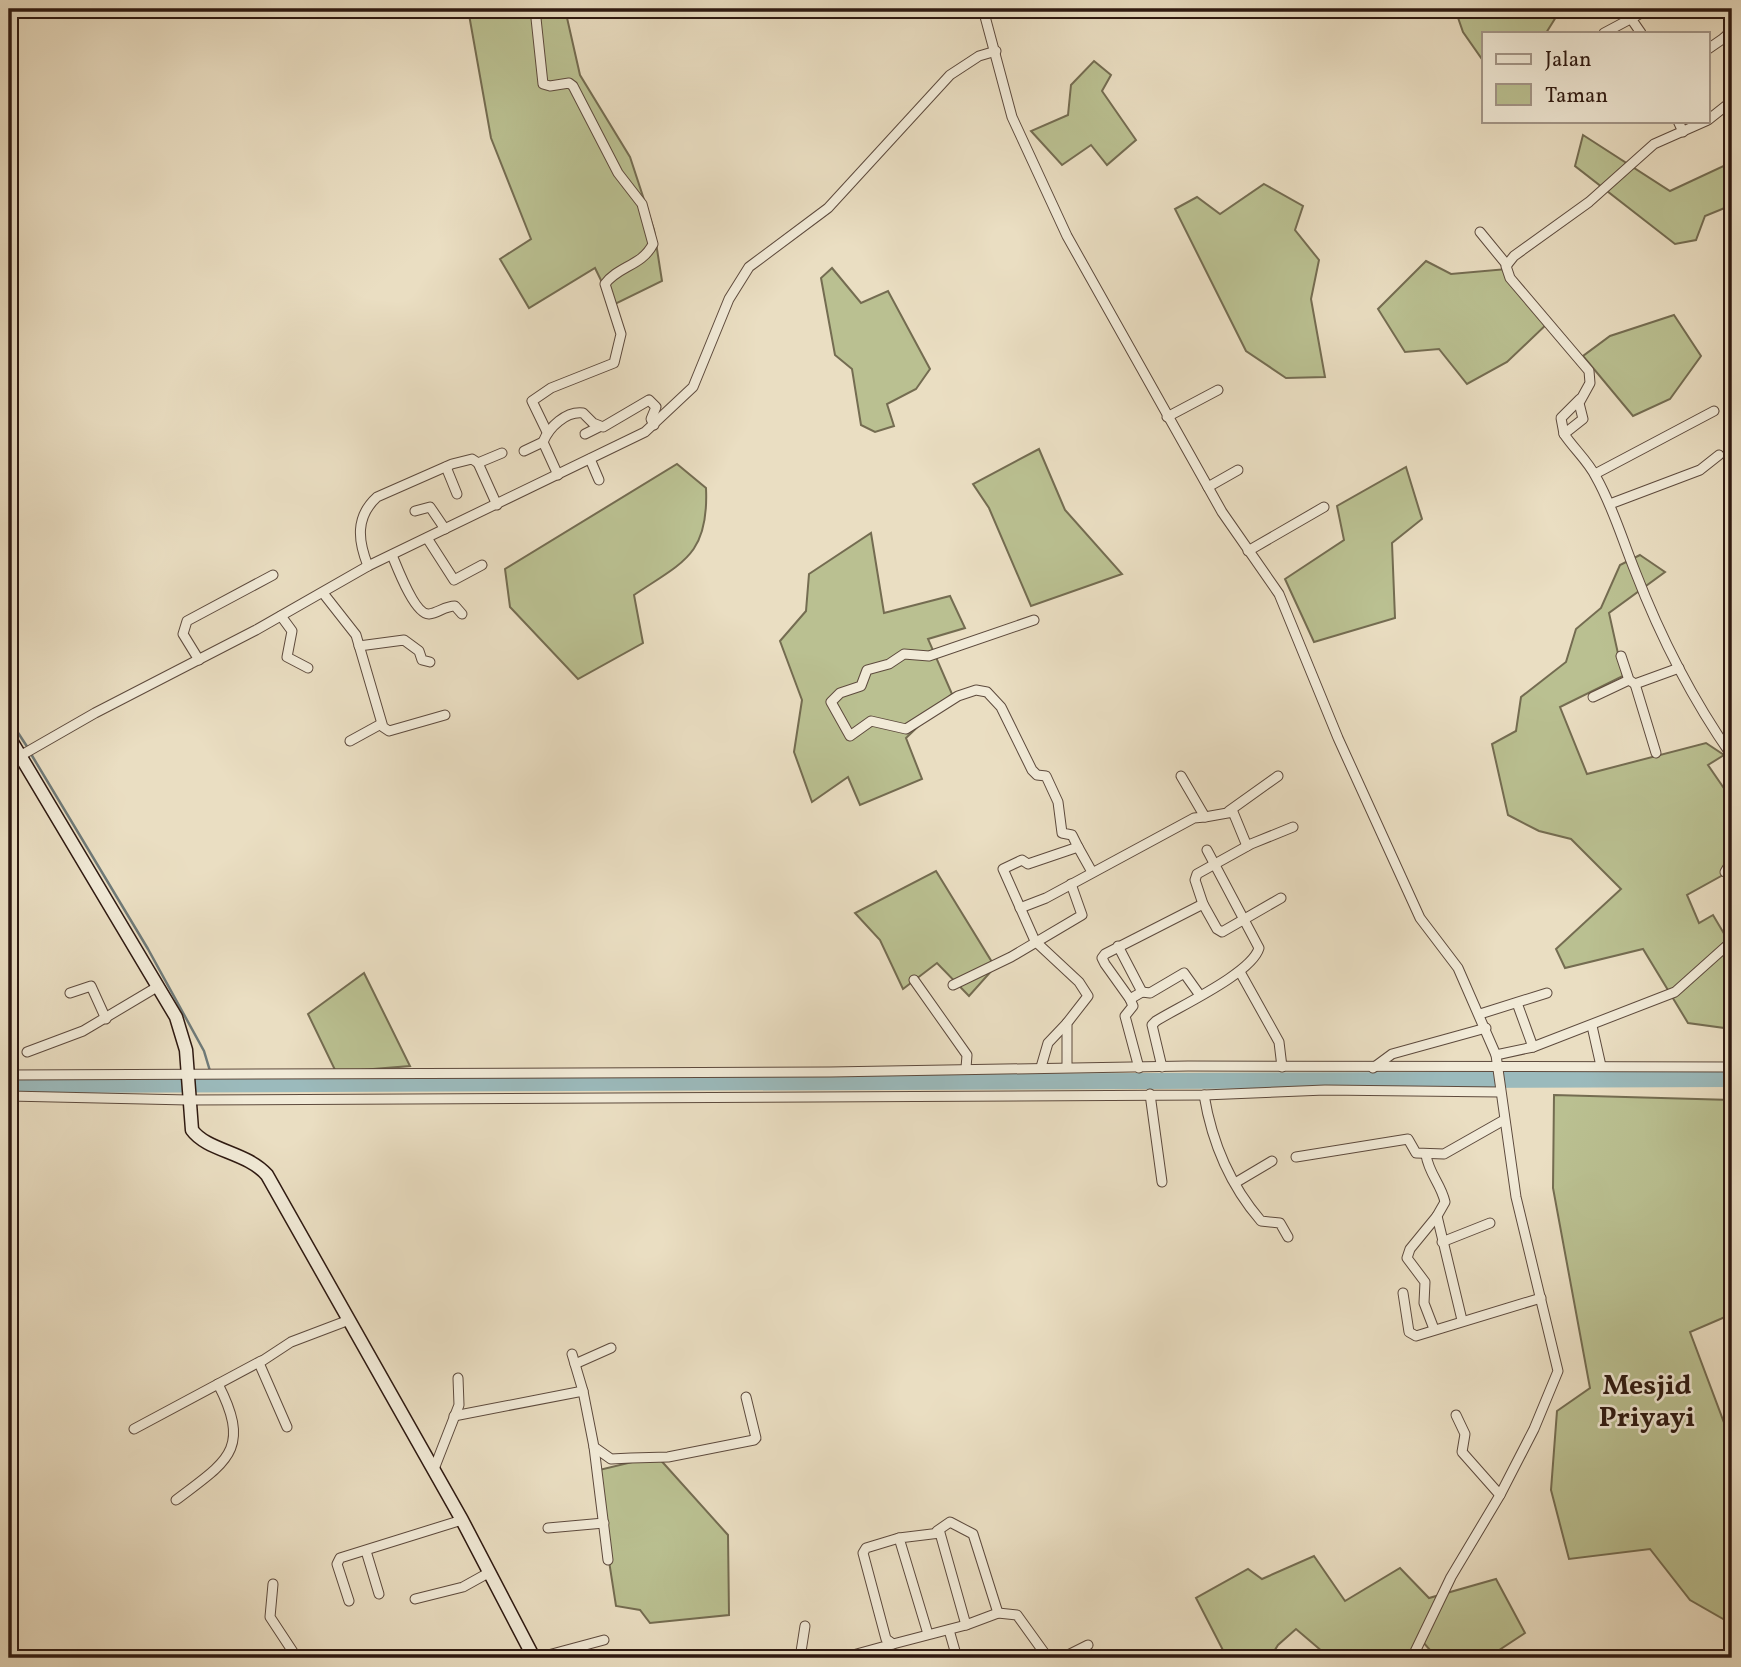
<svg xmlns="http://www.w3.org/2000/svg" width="1741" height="1667" viewBox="0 0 1741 1667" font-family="Vollkorn,serif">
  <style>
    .green { fill: #bac091; stroke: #746c51; stroke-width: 2 }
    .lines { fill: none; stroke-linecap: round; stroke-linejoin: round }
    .stream { stroke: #6f7a78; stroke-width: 2.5 }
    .river { stroke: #9bbabc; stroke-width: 16 }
    .minor-casing { stroke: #5d4a3d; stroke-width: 11 }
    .secondary-casing { stroke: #2e1911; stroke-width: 15 }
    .minor { stroke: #f1ead7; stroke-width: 9 }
    .secondary { stroke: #f1ead7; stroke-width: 12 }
    .labels { text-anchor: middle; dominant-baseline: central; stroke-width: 5; stroke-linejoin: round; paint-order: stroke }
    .quarter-label { font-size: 28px; font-weight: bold; fill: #2e1911; stroke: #f1ead7 }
  </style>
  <rect width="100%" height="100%" fill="#eadec2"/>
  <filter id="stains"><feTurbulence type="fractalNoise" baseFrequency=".00286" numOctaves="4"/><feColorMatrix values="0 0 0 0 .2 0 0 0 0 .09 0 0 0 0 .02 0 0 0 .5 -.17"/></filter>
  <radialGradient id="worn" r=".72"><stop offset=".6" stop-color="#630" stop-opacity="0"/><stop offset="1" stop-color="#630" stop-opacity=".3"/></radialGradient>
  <!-- green -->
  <g class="green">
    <polygon points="468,9 565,9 580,75 630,157 654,230 662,281 613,305 595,268 529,308 500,259 531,239 491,138"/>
    <polygon points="1455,9 1493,9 1499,14 1504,9 1561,9 1546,33 1484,33 1484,62 1463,32"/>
    <polygon points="1094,61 1111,75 1102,91 1136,140 1107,165 1091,145 1062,165 1031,131 1068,115 1071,85"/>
    <polygon points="1583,135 1670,191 1732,162 1732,205 1705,216 1696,240 1675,244 1575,166"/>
    <polygon points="1264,184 1303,206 1295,230 1319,260 1311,299 1325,377 1286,378 1246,351 1175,209 1197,197 1220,214"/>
    <polygon points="1426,261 1451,274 1507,269 1550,321 1507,362 1467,384 1439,349 1405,352 1378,309"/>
    <polygon points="832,268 861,303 888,291 930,369 916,389 887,404 894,426 875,432 861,425 852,369 835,355 821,278"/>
    <polygon points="1674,315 1701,356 1670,399 1633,416 1583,356 1610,336"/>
    <polygon points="1039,449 1065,510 1122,574 1031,606 989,508 973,484"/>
    <path d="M677,464L706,488C709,555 683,562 634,595L643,643L578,679L510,607L505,569Z"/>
    <polygon points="1406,467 1422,519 1392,543 1395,618 1314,642 1285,579 1344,540 1337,506"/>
    <polygon points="871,533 884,613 950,596 965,628 928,639 952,694 906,738 922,779 860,805 848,777 812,802 794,752 802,700 780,641 806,611 809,574"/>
    <polygon points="1640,555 1665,572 1609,613 1623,676 1560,707 1587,774 1706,743 1724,755 1708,765 1732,800 1732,870 1687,895 1699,923 1713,915 1732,947 1732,1029 1688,1023 1643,949 1565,968 1556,949 1621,889 1571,839 1539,831 1508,815 1492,744 1516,731 1521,697 1566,662 1576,629 1601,608 1620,565"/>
    <polygon points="936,871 995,967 969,996 937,963 903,989 880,940 855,913"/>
    <polygon points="364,973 410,1066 336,1072 308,1014"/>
    <polygon points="1554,1095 1732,1100 1732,1314 1690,1332 1732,1444 1732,1624 1690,1600 1650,1549 1569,1559 1551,1490 1557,1411 1590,1388 1553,1188"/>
    <polygon points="657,1456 728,1535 729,1615 650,1623 640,1610 616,1606 595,1471"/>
    <polygon points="1314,1556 1345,1601 1400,1568 1429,1598 1496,1579 1525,1633 1487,1658 1437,1658 1423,1642 1411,1658 1330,1658 1296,1629 1278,1645 1270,1658 1227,1658 1196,1598 1248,1569 1262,1579"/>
  </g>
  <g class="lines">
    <!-- stream -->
    <g class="stream">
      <polyline points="9,719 28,748"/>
      <polyline points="31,754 148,949 204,1051 210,1071"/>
    </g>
    <!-- river -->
    <polyline class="river" points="9,1085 1732,1079"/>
    <!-- minor casing -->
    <g class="minor-casing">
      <g id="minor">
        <path d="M535,9L543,84L550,86L569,83L573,86L618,173L642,204L653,244C642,266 618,266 605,284L621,334L614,363L551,388L532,401L547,432"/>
        <polyline points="983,9 1012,117 1067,236 1222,512 1279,594 1338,738 1420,918 1458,968 1496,1055 1516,1197 1558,1371 1534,1429 1500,1495 1451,1577 1412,1658"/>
        <polyline points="1632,20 1641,33"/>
        <polyline points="1604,33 1649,9"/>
        <polyline points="1724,38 1732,30"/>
        <polyline points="1708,49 1724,38 1732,45"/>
        <polyline points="1708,120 1732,101"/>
        <polyline points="1678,121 1683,132"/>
        <path d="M1706,121L1654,144L1589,202L1514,256L1506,266L1510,278L1589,371L1590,383L1579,403L1583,419L1564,434C1574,449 1588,461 1596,477C1613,507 1622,539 1635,571C1660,636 1692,699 1732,756"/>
        <polyline points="1480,232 1507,265"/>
        <polyline points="1167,417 1218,390"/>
        <polyline points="585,434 599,427"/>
        <polyline points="1564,434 1561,418 1580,399"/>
        <polyline points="524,451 543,442"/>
        <polyline points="590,459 599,480"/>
        <polyline points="446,467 457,494"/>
        <polyline points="1595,474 1714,411"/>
        <path d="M558,475L543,442C549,427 566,411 583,413L593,423L603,427L649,400L656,407L651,419L654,425"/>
        <polyline points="1208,487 1238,470"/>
        <polyline points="1610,504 1700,470 1719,455"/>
        <polyline points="497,505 478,463 502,453"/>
        <polyline points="415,511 430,507 445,529"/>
        <polyline points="427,538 454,580 482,565"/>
        <polyline points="1248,551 1324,507"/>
        <path d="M392,555C397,567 415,615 429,614C438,613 445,606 455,606L462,614"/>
        <path d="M368,566C358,541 355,517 377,497L452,464L472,459L478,463"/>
        <polyline points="323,593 356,635 383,727 389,731 445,715"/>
        <polyline points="281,616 292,631 287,657 308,668"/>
        <polyline points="1034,620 929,656 904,654 889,664 867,670 861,686 840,693 831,702 850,736 871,721 906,729 958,696 976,690 987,692 1001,707 1032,770 1037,775 1046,776 1058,802 1062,833 1072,835 1078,847 1028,864 1022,860 1003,869 1035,941 1079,982 1088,996 1067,1023 1067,1067"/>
        <polyline points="359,646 404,640 419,651 422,660 430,662"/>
        <polyline points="1621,656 1629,680 1635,684 1679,668"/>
        <polyline points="199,660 183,634 187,621 273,575"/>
        <polyline points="1635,684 1656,753"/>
        <polyline points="1593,697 1629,680"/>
        <polyline points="350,741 381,724"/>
        <polyline points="20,756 95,713 256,630 368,566 645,432 693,387 729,299 749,267 828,208 950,75 979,56 996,51"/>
        <polyline points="1181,776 1205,817 1233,812 1247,846"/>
        <polyline points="1229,811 1278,776"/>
        <polyline points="1078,847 1092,872"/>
        <polyline points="1725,872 1732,860"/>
        <polyline points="1203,904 1195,880 1197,874 1251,844 1293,827"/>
        <polyline points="1020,908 1046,898 1194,818 1205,817"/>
        <polyline points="1118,946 1142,992 1130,999 1133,1006 1125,1016 1139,1068"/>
        <polyline points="1240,972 1279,1042 1282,1067"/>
        <polyline points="914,980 967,1055 966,1068"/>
        <polyline points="953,985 1011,957 1082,915 1071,884"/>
        <polyline points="1142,992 1150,993 1184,973 1199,994"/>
        <polyline points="70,993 91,986 106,1019"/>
        <polyline points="1130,999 1105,964 1102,958 1105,954 1203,904 1217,929 1222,932 1281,898"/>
        <polyline points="1517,1003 1533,1047"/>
        <polyline points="1480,1014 1547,993"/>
        <polyline points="1592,1026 1601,1066"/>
        <polyline points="27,1052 83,1031 157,987"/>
        <polyline points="1496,1055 1533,1047 1675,992 1732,941"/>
        <polyline points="1041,1067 1048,1043 1067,1023"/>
        <path d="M1162,1067L1152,1025L1156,1021C1180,1006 1252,973 1259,948L1207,850"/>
        <polyline points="1373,1068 1392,1054 1486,1028"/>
        <polyline points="9,1075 830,1072 1188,1066 1732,1067"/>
        <polyline points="1150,1094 1162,1182"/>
        <path d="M1204,1095C1212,1143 1229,1184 1261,1221L1280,1223L1288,1237"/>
        <polyline points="9,1096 188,1100 1204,1095 1325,1090 1500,1092"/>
        <path d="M1426,1155C1429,1174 1441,1184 1445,1202L1437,1216L1462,1320"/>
        <polyline points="1296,1157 1408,1139 1416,1153 1444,1154 1504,1120"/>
        <polyline points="1235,1183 1272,1161"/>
        <polyline points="1442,1242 1490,1223"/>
        <polyline points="1403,1293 1409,1332 1416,1336 1541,1298"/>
        <polyline points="1434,1329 1424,1303 1425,1282 1407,1258 1410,1249 1437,1216"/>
        <polyline points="575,1364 611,1348"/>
        <polyline points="583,1391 594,1447 611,1459 631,1458 668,1457 754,1440 756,1438 746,1397"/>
        <polyline points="1456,1415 1465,1434 1462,1452 1500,1495"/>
        <polyline points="454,1416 583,1391 572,1354"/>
        <polyline points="287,1427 259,1363 291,1342 349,1320"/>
        <polyline points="134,1429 261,1361"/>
        <polyline points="594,1447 608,1560"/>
        <polyline points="434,1469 459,1405 458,1378"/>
        <path d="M176,1500C227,1461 252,1450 218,1384"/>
        <polyline points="548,1528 604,1523"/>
        <polyline points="899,1538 866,1548 863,1553 886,1639 893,1644 966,1625 998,1613 973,1534 950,1522 937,1531"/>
        <polyline points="366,1551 379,1594"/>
        <polyline points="273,1584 270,1617 297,1658"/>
        <polyline points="415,1599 463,1587 490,1572"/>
        <polyline points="349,1601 337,1564 340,1558 462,1520"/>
        <polyline points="998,1613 1017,1615 1048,1658"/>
        <polyline points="949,1630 957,1658"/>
        <polyline points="928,1634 899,1538 940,1533 966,1625"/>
        <polyline points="537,1658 604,1640"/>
        <polyline points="800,1658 805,1626"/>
        <polyline points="842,1658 893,1644"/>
        <polyline points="1062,1658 1088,1645"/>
      </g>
    </g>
    <!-- secondary casing -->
    <g class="secondary-casing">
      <path id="secondary" d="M9,737L176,1017L186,1050L192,1130C207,1151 247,1152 267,1175L462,1520L534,1658"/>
    </g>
    <!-- minor -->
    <use href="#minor" class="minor"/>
    <!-- secondary -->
    <use href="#secondary" class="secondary"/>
  </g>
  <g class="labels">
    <!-- quarter labels -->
    <g class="quarter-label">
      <text x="1647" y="1386">Mesjid<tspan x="1647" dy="32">Priyayi</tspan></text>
    </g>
  </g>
  <!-- margin -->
  <rect width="1741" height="1667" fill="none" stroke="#eadec2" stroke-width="35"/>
  <rect x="10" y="10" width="1720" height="1646" fill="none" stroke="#2e1911" stroke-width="3.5"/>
  <rect x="18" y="18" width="1706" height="1632" fill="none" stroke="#2e1911" stroke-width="2"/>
  <!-- legend -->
  <rect x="1482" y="32" width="228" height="91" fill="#f1ead7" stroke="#a39688" stroke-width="2"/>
  <rect x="1496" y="54" width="35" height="10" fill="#f1ead7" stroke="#a39688" stroke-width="2"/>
  <text x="1545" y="66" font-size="21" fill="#2e1911">Jalan</text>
  <rect x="1496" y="84" width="35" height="21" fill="#bac091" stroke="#a39688" stroke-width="2"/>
  <text x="1545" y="102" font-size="21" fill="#2e1911">Taman</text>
  <rect width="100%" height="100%" filter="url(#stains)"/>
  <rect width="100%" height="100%" fill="url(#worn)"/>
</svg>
